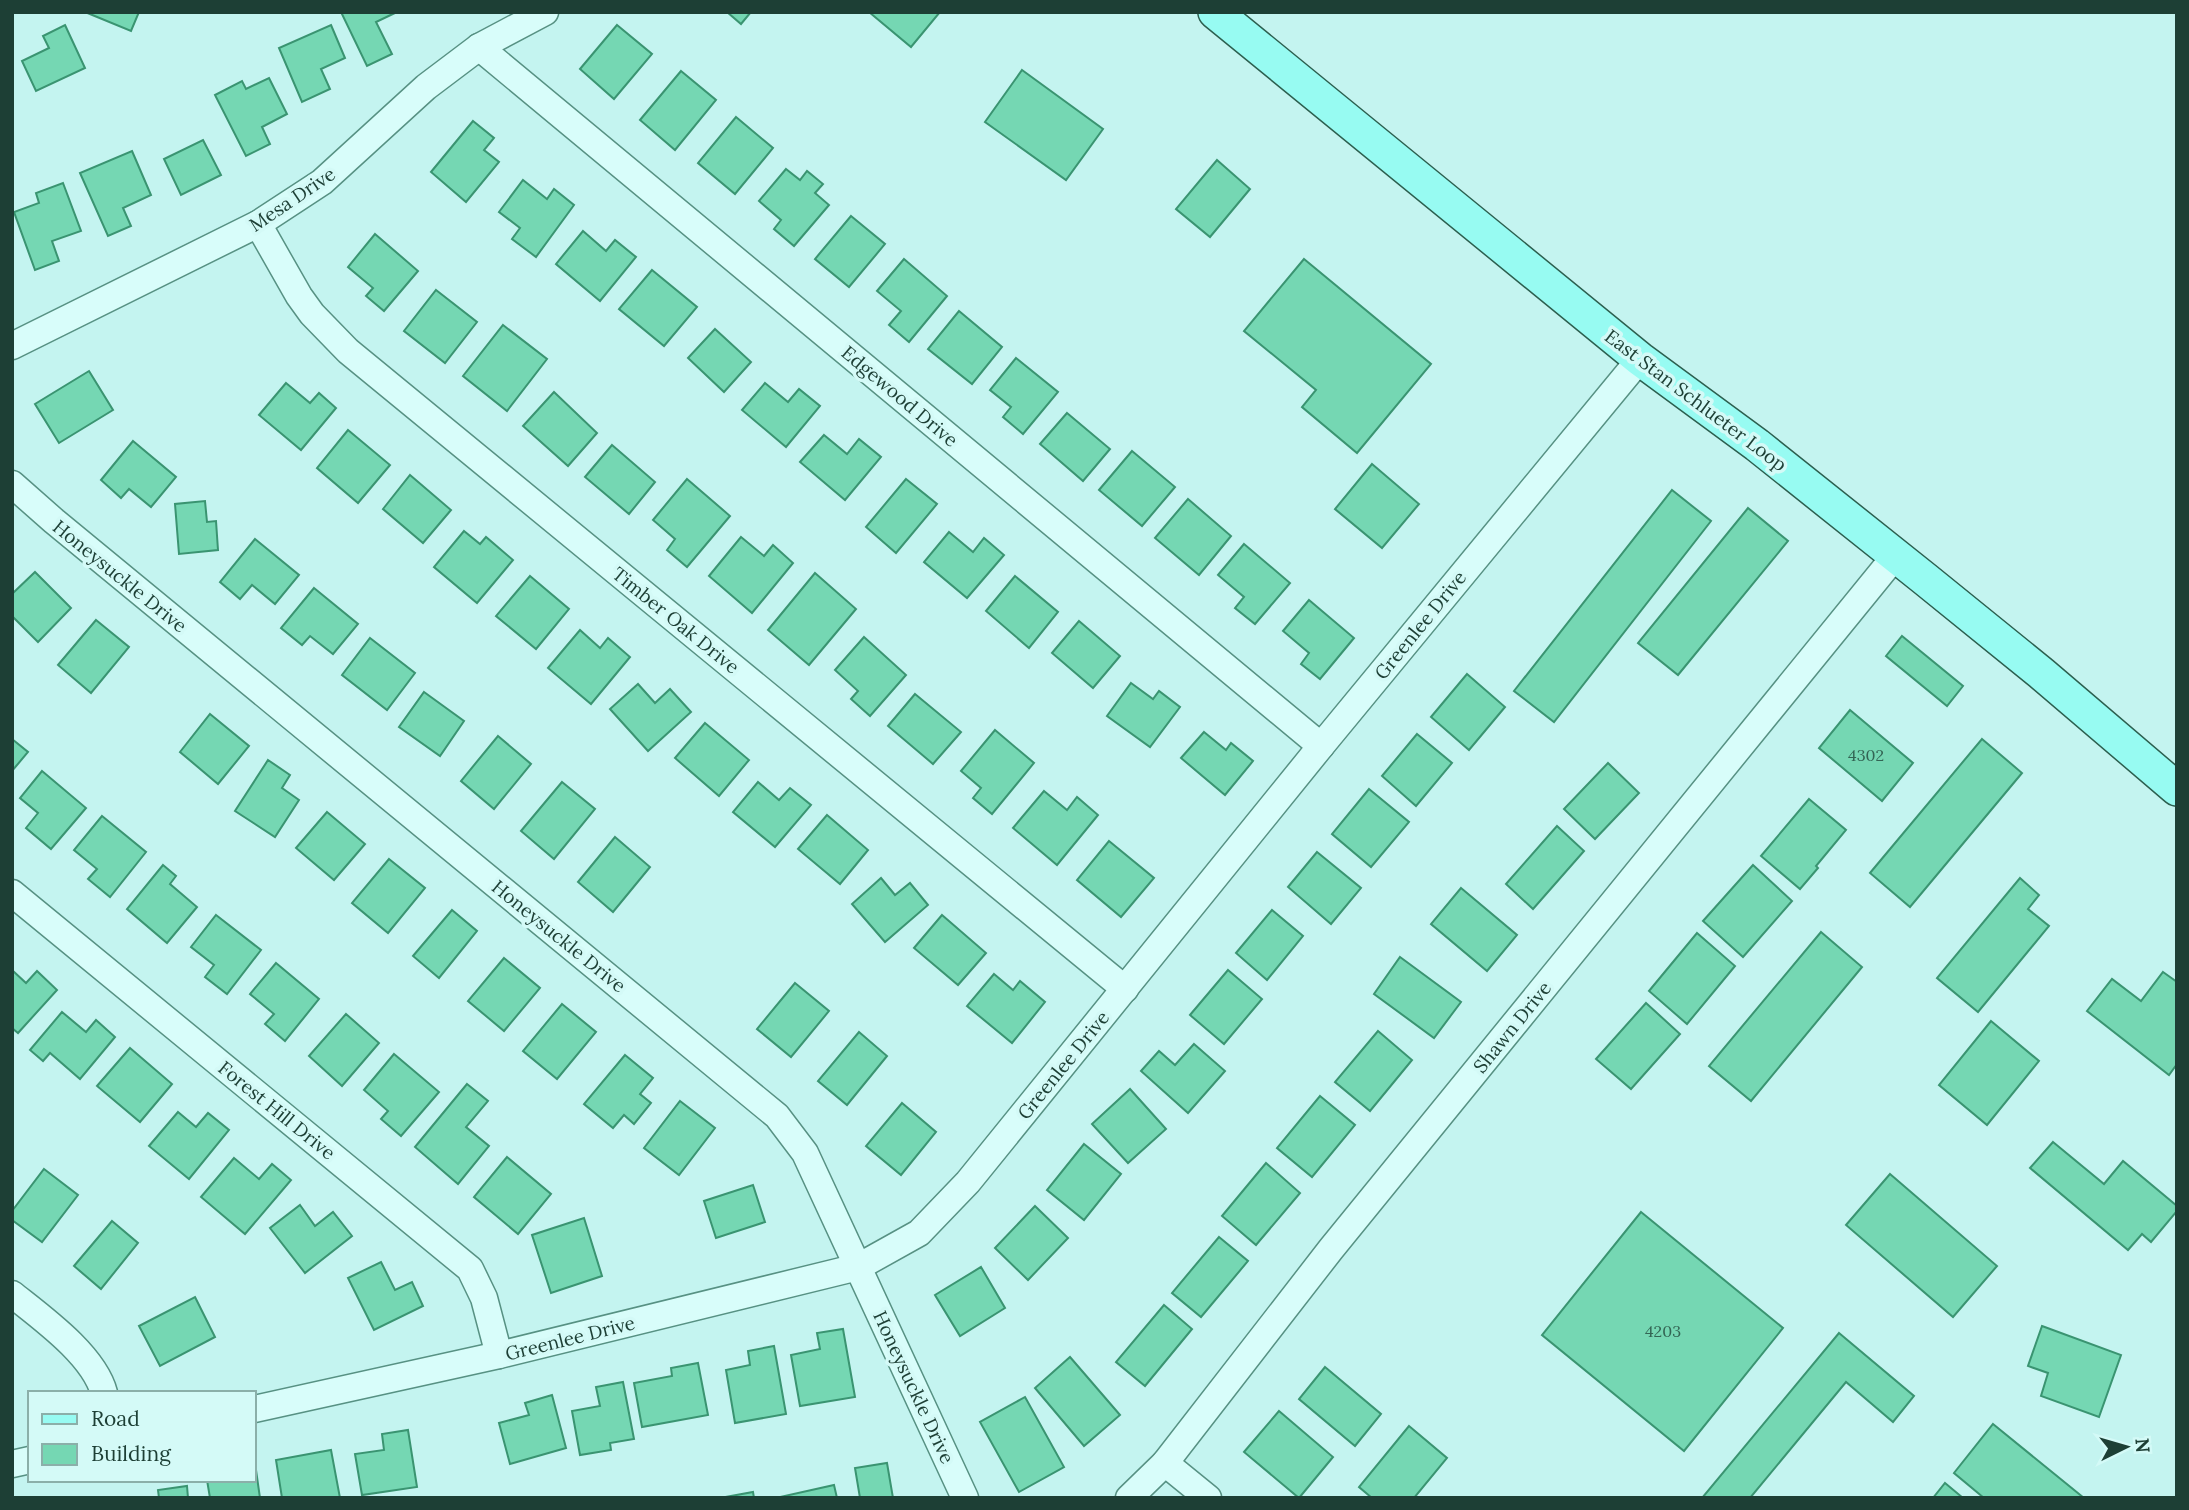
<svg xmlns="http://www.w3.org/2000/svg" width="2189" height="1510" viewBox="0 0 2189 1510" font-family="Lora,serif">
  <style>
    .building { fill: #75d7b3; stroke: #3a9471; stroke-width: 2 }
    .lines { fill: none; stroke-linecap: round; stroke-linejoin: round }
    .minor-casing { stroke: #579183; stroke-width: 29 }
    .major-casing { stroke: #2c5f4f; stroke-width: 36 }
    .minor { stroke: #d8fdfa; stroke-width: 26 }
    .major { stroke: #97fbf2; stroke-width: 33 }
    .labels { text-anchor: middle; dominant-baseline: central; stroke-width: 7; stroke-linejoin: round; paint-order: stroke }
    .number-label { font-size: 16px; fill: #336554 }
    .street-label { font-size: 19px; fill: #1d3f35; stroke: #d4faf7 }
  </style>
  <rect width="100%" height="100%" fill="#c4f4f0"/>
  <!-- building -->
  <g class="building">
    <polygon points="85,12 139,12 131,31"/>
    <polygon points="341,12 397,12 376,22 392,54 367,66"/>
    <polygon points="727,12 751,12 741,24"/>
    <polygon points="869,12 940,12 911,47"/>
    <polygon points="65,25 85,68 36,91 22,61 49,48 43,36"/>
    <polygon points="331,25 345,58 321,69 330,89 302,102 279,48"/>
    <polygon points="617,25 652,54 614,99 580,69"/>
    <polygon points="1022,70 1103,129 1066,180 985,122"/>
    <polygon points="681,71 716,100 675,150 640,120"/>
    <polygon points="269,78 287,114 262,127 270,144 246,156 215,95 242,81 246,89"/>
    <polygon points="736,117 773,148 735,194 698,163"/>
    <polygon points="473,121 494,138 484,150 499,162 466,202 431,172"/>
    <polygon points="203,140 221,175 181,195 164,159"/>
    <polygon points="132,151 151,195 123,208 131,226 108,236 80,173"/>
    <polygon points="1217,160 1250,189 1210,237 1176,209"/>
    <polygon points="786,169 800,180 807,171 823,184 815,193 829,205 794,246 774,229 781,220 759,201"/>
    <polygon points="523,180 547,199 554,189 574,205 536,257 512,239 520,228 499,212"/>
    <polygon points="63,183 81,231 52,241 59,261 35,270 14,212 39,203 36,193"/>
    <polygon points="851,216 885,244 849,287 815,259"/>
    <polygon points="583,231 606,251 615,240 636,257 600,301 556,264"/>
    <polygon points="375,234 418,271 384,311 366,296 373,288 348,267"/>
    <polygon points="904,259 947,296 909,342 889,325 901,311 877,291"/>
    <polygon points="1304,259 1431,364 1357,453 1302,407 1316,390 1244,331"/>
    <polygon points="652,270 697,307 664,346 619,309"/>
    <polygon points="436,290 477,322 445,363 404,331"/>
    <polygon points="959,311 1002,347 972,384 928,349"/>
    <polygon points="503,325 547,359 507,411 463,376"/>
    <polygon points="715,329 751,362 724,392 688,358"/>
    <polygon points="1016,358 1058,392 1023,434 1003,417 1011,407 990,390"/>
    <polygon points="89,371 113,410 59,443 35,404"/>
    <polygon points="286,383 310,403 319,393 336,408 301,450 259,415"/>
    <polygon points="765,383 788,402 799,389 820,406 786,447 742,410"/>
    <polygon points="554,392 597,433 568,466 523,426"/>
    <polygon points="1067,413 1110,449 1083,481 1040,444"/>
    <polygon points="348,430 390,465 358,503 317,468"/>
    <polygon points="824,435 847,454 859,439 881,457 845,500 800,462"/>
    <polygon points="133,441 176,477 151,507 129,489 121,498 101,480"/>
    <polygon points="612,445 655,482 629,514 585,477"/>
    <polygon points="1132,451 1175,487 1142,526 1099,490"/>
    <polygon points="1372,464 1419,504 1382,548 1335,509"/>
    <polygon points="410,475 451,510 423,543 383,509"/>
    <polygon points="687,479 730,516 687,567 667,550 675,539 653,520"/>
    <polygon points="906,479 937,504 896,553 866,527"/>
    <polygon points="1672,490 1711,521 1554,722 1514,691"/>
    <polygon points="1188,499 1231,536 1199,575 1155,538"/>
    <polygon points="205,501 207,522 216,521 218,550 179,554 175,504"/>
    <polygon points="1748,508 1788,541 1678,675 1638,643"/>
    <polygon points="464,531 480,544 486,537 513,560 477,603 434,567"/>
    <polygon points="949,532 973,552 984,538 1004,555 967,598 924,562"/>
    <polygon points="741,537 764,556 773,545 793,563 752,613 709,576"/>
    <polygon points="255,539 299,575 275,604 252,585 240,599 220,582"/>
    <polygon points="1244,544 1290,583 1255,624 1235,608 1244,597 1218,575"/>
    <polygon points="35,572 71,608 38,642 12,616 12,594"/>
    <polygon points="815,573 856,609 809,665 768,630"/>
    <polygon points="530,576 569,609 536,649 496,616"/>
    <polygon points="1015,576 1058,612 1029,648 986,611"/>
    <polygon points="314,588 358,624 333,654 310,636 302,645 281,628"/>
    <polygon points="1309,600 1354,638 1320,679 1301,664 1309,653 1283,631"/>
    <polygon points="96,620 129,647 91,693 58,665"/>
    <polygon points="1079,621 1120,656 1093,688 1052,653"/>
    <polygon points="580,630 600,648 608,638 630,657 591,704 548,668"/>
    <polygon points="1902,636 1963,686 1947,706 1886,656"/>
    <polygon points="864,637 906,675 870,716 851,699 858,691 835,670"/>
    <polygon points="370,638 415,673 387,710 342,675"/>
    <polygon points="1467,674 1505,707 1469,750 1431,717"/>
    <polygon points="1131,683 1153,699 1159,691 1180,707 1150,747 1107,716"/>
    <polygon points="638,684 655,703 670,689 691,712 648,751 610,709"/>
    <polygon points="424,692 464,721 440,756 399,727"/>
    <polygon points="915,694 961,732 933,764 888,726"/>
    <polygon points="1850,710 1913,763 1882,801 1819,748"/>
    <polygon points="210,714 249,746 218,784 180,752"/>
    <polygon points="705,723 749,760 719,796 675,758"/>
    <polygon points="995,730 1034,763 992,814 973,798 981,788 961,771"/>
    <polygon points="1204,732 1226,750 1231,743 1253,761 1225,795 1181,758"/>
    <polygon points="1417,734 1452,763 1416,806 1382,776"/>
    <polygon points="498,736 531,764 494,809 461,781"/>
    <polygon points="12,739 28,752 12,771"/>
    <polygon points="1982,739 2022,773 1910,907 1870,873"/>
    <polygon points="268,760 290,775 282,788 299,800 275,837 235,811"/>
    <polygon points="1608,763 1639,793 1595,839 1564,809"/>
    <polygon points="42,771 86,808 51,849 26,828 38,813 20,798"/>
    <polygon points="562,782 595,809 554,859 521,831"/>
    <polygon points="758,782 779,800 790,788 811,805 775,847 733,812"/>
    <polygon points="1369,789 1409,822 1371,867 1332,834"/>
    <polygon points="1044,791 1067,810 1077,797 1098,815 1057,865 1013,828"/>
    <polygon points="1809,799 1846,830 1816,866 1818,868 1800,889 1761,856"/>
    <polygon points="327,812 365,844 334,880 296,848"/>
    <polygon points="827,815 868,850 840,884 798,849"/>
    <polygon points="102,816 146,852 110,897 88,879 97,869 74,850"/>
    <polygon points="1557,826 1584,851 1533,909 1506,884"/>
    <polygon points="615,837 650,867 613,912 578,882"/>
    <polygon points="1109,841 1154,878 1121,917 1077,880"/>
    <polygon points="1317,852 1361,888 1331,924 1288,887"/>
    <polygon points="389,859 425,888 388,933 352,903"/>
    <polygon points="163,865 176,876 170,884 197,907 167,943 127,909"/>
    <polygon points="1753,865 1792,901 1743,957 1703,921"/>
    <polygon points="881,878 895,895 910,883 928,905 885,942 852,904"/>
    <polygon points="2020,878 2039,895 2028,909 2049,926 1978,1012 1937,978"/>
    <polygon points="1461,888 1517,935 1487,971 1431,924"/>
    <polygon points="452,910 477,931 439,978 413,956"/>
    <polygon points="1272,910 1303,936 1267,980 1236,953"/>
    <polygon points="216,915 261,950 227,994 205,977 214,965 191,947"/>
    <polygon points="942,915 986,953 958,985 914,948"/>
    <polygon points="1821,932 1862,967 1751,1101 1709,1066"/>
    <polygon points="1697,933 1735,966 1687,1024 1649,991"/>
    <polygon points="1400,957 1461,1002 1434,1038 1374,994"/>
    <polygon points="504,958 540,988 504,1031 468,1001"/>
    <polygon points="276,963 319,999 285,1041 265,1024 274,1014 250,994"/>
    <polygon points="12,970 26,983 37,971 57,990 18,1033 12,1028"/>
    <polygon points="1228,970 1262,999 1224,1044 1190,1015"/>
    <polygon points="2163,972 2177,982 2177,1064 2169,1075 2087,1011 2112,979 2141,1001"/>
    <polygon points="994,974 1013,990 1020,981 1045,1002 1012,1043 967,1006"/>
    <polygon points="795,983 829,1011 791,1057 757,1029"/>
    <polygon points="1646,1003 1680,1034 1631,1089 1596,1059"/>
    <polygon points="562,1004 596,1032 557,1079 523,1051"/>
    <polygon points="62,1012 86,1032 96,1020 115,1037 80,1079 50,1053 43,1061 30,1050"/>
    <polygon points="346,1014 379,1043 342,1086 309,1056"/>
    <polygon points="1991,1021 2039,1061 1987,1125 1939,1085"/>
    <polygon points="1378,1031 1412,1060 1370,1111 1335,1082"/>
    <polygon points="859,1032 887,1056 847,1105 818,1081"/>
    <polygon points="1194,1044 1225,1071 1188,1113 1141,1071 1159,1051 1175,1065"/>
    <polygon points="130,1048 172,1084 140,1122 97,1086"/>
    <polygon points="394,1054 439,1092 401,1136 381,1119 388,1111 364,1090"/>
    <polygon points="625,1055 653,1078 640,1094 651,1103 634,1124 624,1115 613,1128 584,1104"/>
    <polygon points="467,1084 488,1101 466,1127 489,1146 458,1184 415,1147"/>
    <polygon points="1130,1089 1166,1129 1128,1163 1092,1124"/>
    <polygon points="1320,1096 1355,1125 1312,1177 1277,1148"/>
    <polygon points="680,1101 715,1128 679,1175 644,1148"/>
    <polygon points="902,1103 936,1132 901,1175 866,1146"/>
    <polygon points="178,1112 196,1127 208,1113 229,1130 189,1179 149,1146"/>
    <polygon points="2053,1142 2104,1184 2123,1161 2177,1206 2177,1211 2151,1242 2142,1234 2128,1250 2030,1168"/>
    <polygon points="1084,1144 1121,1174 1084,1220 1047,1190"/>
    <polygon points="507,1157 551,1194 518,1234 474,1197"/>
    <polygon points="234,1158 259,1179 272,1164 291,1180 245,1234 201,1197"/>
    <polygon points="1266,1163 1300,1193 1256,1245 1222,1216"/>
    <polygon points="44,1169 78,1195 42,1242 12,1220 12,1211"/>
    <polygon points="1890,1174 1997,1266 1953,1317 1846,1225"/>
    <polygon points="753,1185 765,1222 716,1238 704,1201"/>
    <polygon points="300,1205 315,1226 333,1212 352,1236 305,1273 270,1228"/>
    <polygon points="1035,1206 1068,1238 1028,1280 995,1248"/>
    <polygon points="1641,1212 1783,1328 1684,1451 1542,1335"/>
    <polygon points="584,1218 602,1276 551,1293 532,1235"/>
    <polygon points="112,1221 138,1243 101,1289 74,1266"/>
    <polygon points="1219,1237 1248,1261 1201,1317 1172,1293"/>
    <polygon points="381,1262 395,1290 412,1282 423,1306 374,1330 348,1278"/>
    <polygon points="981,1267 1005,1308 960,1336 935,1295"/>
    <polygon points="195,1297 215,1337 160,1366 139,1326"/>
    <polygon points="1164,1305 1192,1329 1145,1386 1116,1362"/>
    <polygon points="2042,1326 2121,1355 2099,1417 2041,1396 2048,1373 2028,1366"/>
    <polygon points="843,1329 855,1397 800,1406 791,1355 820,1349 817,1333"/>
    <polygon points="1839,1333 1914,1396 1893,1422 1846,1382 1750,1498 1702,1498"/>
    <polygon points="774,1346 786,1414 735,1423 726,1370 750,1365 748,1351"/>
    <polygon points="1070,1357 1120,1415 1084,1446 1035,1388"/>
    <polygon points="698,1363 708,1415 642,1427 634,1383 672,1376 671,1368"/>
    <polygon points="1325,1367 1381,1414 1355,1446 1299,1399"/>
    <polygon points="623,1382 634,1439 610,1443 611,1450 580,1455 572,1411 600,1406 596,1387"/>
    <polygon points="552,1395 566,1448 510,1464 499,1423 529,1415 525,1403"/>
    <polygon points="1025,1397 1064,1467 1019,1492 980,1422"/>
    <polygon points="1279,1411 1333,1457 1299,1498 1244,1452"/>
    <polygon points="1993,1424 2084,1498 1984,1498 1954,1473"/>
    <polygon points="1409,1426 1447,1458 1414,1498 1372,1498 1359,1487"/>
    <polygon points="408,1430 417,1487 362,1495 355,1454 384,1450 382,1434"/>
    <polygon points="331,1450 340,1498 282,1498 276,1460"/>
    <polygon points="887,1463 893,1498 860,1498 855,1468"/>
    <polygon points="254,1470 256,1470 260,1498 210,1498 207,1480 254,1480"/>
    <polygon points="1945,1483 1963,1498 1933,1498"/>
    <polygon points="834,1485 837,1498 780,1498 780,1497"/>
    <polygon points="187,1486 188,1498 159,1498 158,1490"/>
    <polygon points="753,1492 754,1498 720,1498"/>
  </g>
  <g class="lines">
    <!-- minor casing -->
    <g class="minor-casing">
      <g id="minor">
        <polyline points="479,47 1321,746"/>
        <polyline points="258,224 299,296 312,314 348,351 1125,989"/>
        <polyline points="12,346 258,224 322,182 426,87 479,47 545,12"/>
        <polyline points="12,484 54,521 777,1116 805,1153 965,1498"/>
        <polyline points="12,893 470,1269 484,1298 499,1355"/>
        <path d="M12,1294C42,1318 94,1355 104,1393"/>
        <polyline points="254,1409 499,1355 858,1267 919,1233 968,1182 1321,746 1640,359"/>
        <polyline points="1165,1463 1208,1498"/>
        <polyline points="12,1464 30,1460"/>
        <polyline points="1129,1498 1165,1463 1331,1249 1896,555"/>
      </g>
    </g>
    <!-- major casing -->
    <g class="major-casing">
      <polyline id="major" points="1215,12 1640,359 1757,445 1925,579 2041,673 2177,789"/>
    </g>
    <!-- minor -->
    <use href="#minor" class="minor"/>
    <!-- major -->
    <use href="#major" class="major"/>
  </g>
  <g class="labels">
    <!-- number labels -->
    <g class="number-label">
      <text x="1866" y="755">4302</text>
      <text x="1663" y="1331">4203</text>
    </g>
    <!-- street labels -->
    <g class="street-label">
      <text transform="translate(292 199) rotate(-34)">Mesa Drive</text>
      <text transform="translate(900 396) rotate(40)">Edgewood Drive</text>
      <text transform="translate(1696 400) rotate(37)">East Stan Schlueter Loop</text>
      <text transform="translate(120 576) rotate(39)">Honeysuckle Drive</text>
      <text transform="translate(676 620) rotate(39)">Timber Oak Drive</text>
      <text transform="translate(1420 625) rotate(-51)">Greenlee Drive</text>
      <text transform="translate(559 936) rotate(39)">Honeysuckle Drive</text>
      <text transform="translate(1512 1027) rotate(-51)">Shawn Drive</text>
      <text transform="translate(1063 1065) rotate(-51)">Greenlee Drive</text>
      <text transform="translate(277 1110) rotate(39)">Forest Hill Drive</text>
      <text transform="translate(570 1338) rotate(-14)">Greenlee Drive</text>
      <text transform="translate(914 1387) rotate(65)">Honeysuckle Drive</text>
    </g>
  </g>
  <!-- border -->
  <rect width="2189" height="1510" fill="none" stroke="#1d3f35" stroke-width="28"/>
  <!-- legend -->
  <rect x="28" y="1391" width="228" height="91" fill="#d4faf7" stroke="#8bafa9" stroke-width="2"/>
  <rect x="42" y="1414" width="35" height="10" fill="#97fbf2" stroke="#8bafa9" stroke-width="2"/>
  <text x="91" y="1426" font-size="21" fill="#1d3f35">Road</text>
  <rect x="42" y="1444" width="35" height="21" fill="#75d7b3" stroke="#8bafa9" stroke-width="2"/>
  <text x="91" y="1461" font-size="21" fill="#1d3f35">Building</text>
  <!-- north arrow -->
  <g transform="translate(2126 1447) rotate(85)" stroke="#d4faf7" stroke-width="5" paint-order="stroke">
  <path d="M0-5L12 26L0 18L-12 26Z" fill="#1d3f35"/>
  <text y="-10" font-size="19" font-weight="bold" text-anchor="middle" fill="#1d3f35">N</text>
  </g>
</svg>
